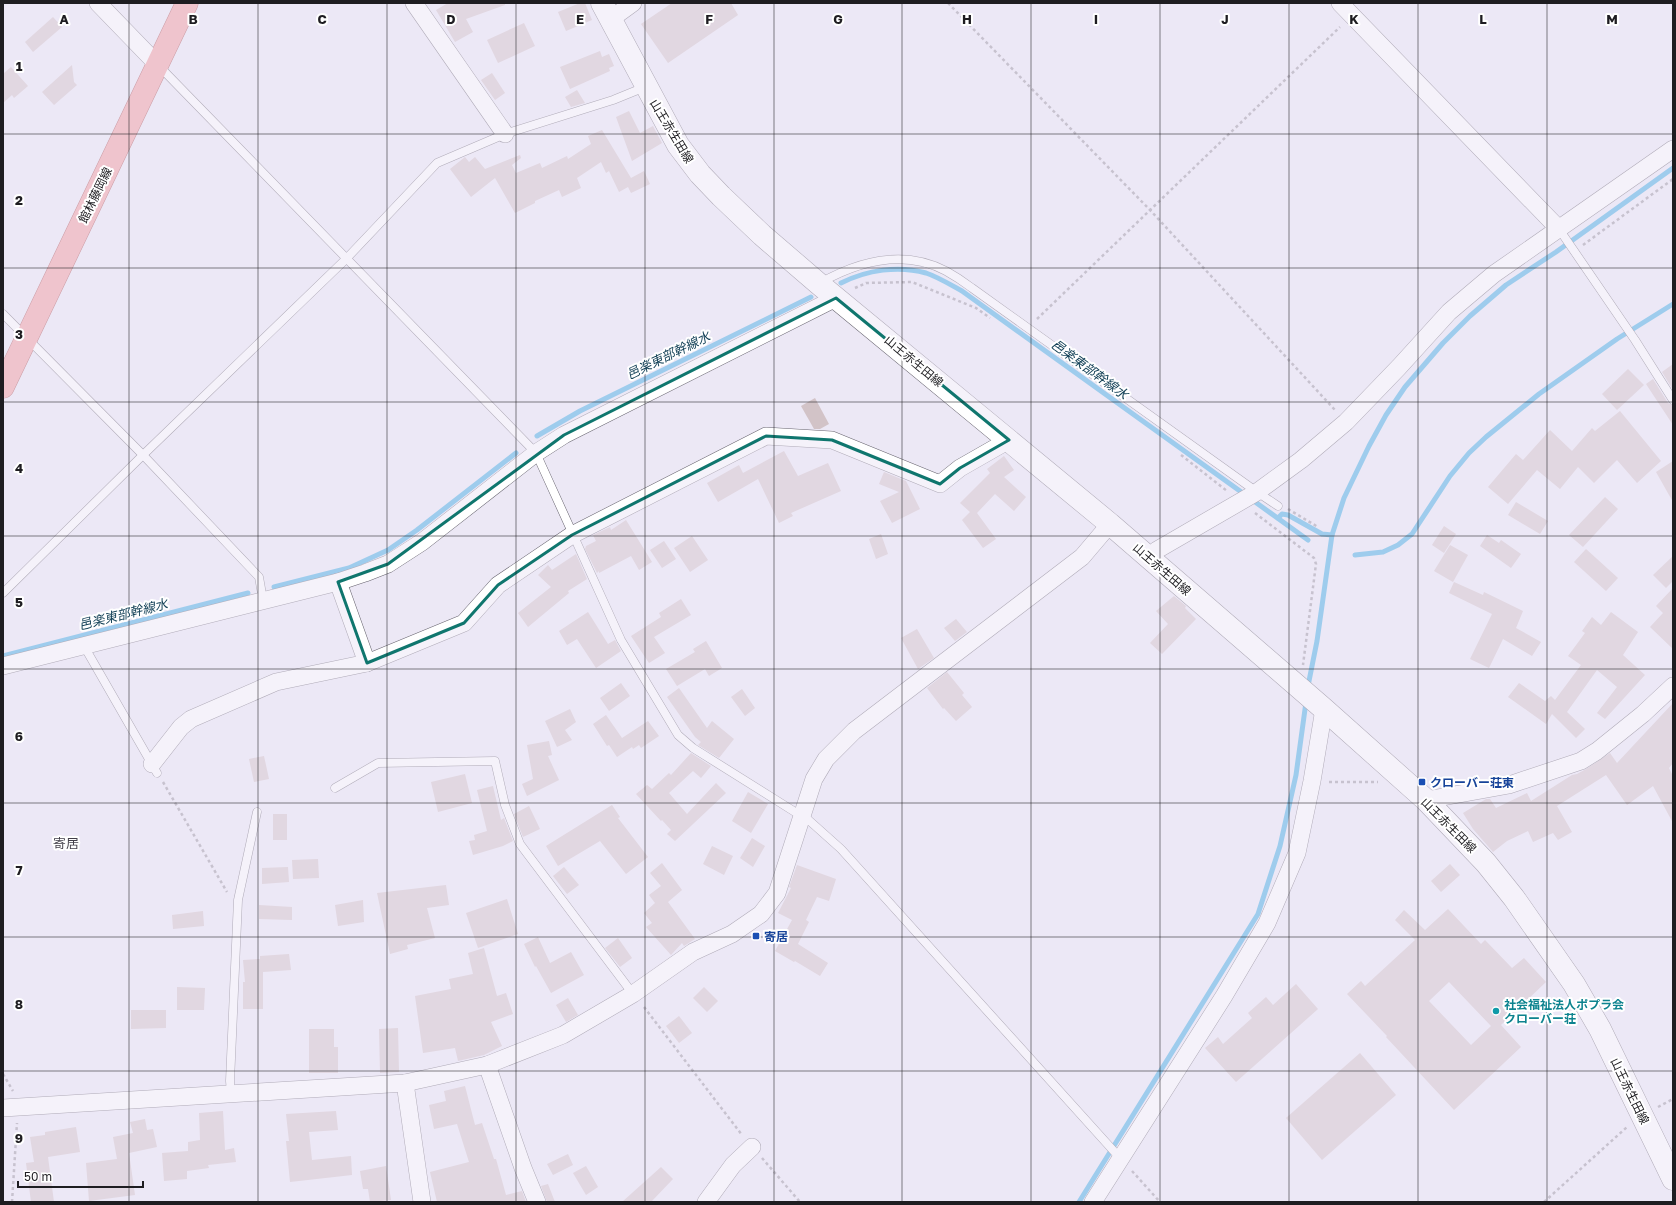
<svg xmlns="http://www.w3.org/2000/svg" width="1676" height="1205" viewBox="0 0 1676 1205" font-family="'Golos Text','Noto Sans JP',sans-serif">
  <style>
    .lines { fill: none; stroke-linecap: round; stroke-linejoin: round }
    .stream { stroke: #3eace2; stroke-width: 5 }
    .building { fill: #d2c3c7; fill-rule: evenodd }
    .service-casing { stroke: #67646f; stroke-width: 9 }
    .minor-casing { stroke: #67646f; stroke-width: 18 }
    .secondary-casing { stroke: #67646f; stroke-width: 23 }
    .primary-casing { stroke: #a14345; stroke-width: 23 }
    .path { stroke: #9996a0; stroke-width: 2.5; stroke-dasharray: 3 3; stroke-linecap: butt }
    .service { stroke: #fff; stroke-width: 8 }
    .minor { stroke: #fff; stroke-width: 17 }
    .secondary { stroke: #fff; stroke-width: 22 }
    .primary { stroke: #f19a9b; stroke-width: 22 }
    .marked { fill: none; stroke: #0f766e; stroke-width: 3; stroke-linejoin: round }
    .grid { fill: none; stroke: #1e1d21; stroke-width: 1; stroke-opacity: 0.55 }
    .transit-dot { fill: #1a4fb4; stroke: #fff; stroke-width: 1.5 }
    .culture-dot { fill: #0f9aa8; stroke: #fff; stroke-width: 1.5 }
    .labels { text-anchor: middle; dominant-baseline: central; stroke-width: 4; stroke-linejoin: round; paint-order: stroke }
    .street-label { font-size: 12px; fill: #1e1d21; stroke: #fff }
    .transit-label { font-size: 12px; font-weight: bold; fill: #164399; stroke: #fff; text-anchor: start }
    .culture-label { font-size: 12px; font-weight: bold; fill: #0d838f; stroke: #fff; text-anchor: start }
    .water-label { font-size: 13px; font-style: italic; fill: #164359; stroke: #fff }
    .neighbourhood-label { font-size: 13px; fill: #423f49; stroke: #fff }
    .grid-label { font-size: 13px; text-anchor: middle; font-weight: bold; fill: #1e1d21; stroke: #fff; stroke-width: 4; stroke-linejoin: round; paint-order: stroke }
  </style>
  <rect width="100%" height="100%" fill="#ece8f5"/>
  <g class="lines">
    <!-- stream -->
    <g class="stream">
      <path d="M841,283C867,270 898,265 926,273C938,277 951,285 962,291L1308,540"/>
      <polyline points="537,436 580,411 811,297"/>
      <polyline points="1278,518 1282,514 1288,515 1322,534 1332,535"/>
      <polyline points="1355,555 1383,552 1398,545 1412,534 1450,476 1469,453 1486,437 1539,394 1617,339 1673,304"/>
      <polyline points="274,587 349,568 388,550 417,530 516,453"/>
      <polyline points="3,656 248,593"/>
      <polyline points="1308,686 1317,641 1332,535 1344,498 1369,446 1386,415 1405,387 1443,343 1470,316 1506,285 1556,252 1673,168"/>
      <polyline points="1079,1202 1258,914 1280,846 1296,775 1306,702"/>
    </g>
  </g>
  <!-- building -->
  <g class="building">
    <polygon points="448,3 505,3 505,5 466,19 473,32 455,42 436,10"/>
    <polygon points="580,3 585,3 592,20 566,31 558,12"/>
    <polygon points="672,3 731,3 738,15 668,63 641,24"/>
    <polygon points="53,17 62,27 33,52 25,42"/>
    <polygon points="524,23 535,46 498,63 487,40"/>
    <polygon points="600,51 602,57 609,54 614,66 609,68 610,71 570,89 560,67"/>
    <polygon points="72,65 74,82 77,85 54,105 42,92"/>
    <polygon points="11,67 28,86 14,98 12,95 3,103 3,74"/>
    <polygon points="492,73 505,93 495,100 481,80"/>
    <polygon points="577,90 585,103 571,107 565,97"/>
    <polygon points="629,111 640,133 653,126 662,143 632,161 616,117"/>
    <polygon points="602,130 631,178 644,171 650,184 631,193 628,187 619,192 609,171 606,173 601,162 577,178 581,188 562,197 559,190 535,201 535,203 515,213 495,178 471,197 450,169 465,157 469,162 475,157 485,169 520,155 521,158 512,165 516,173 540,163 542,168 567,156 568,159 591,144 588,136"/>
    <polygon points="1673,364 1673,390 1662,372"/>
    <polygon points="1628,369 1644,385 1617,410 1602,394"/>
    <polygon points="1653,379 1668,403 1673,405 1673,425 1646,384"/>
    <polygon points="815,398 829,424 820,429 814,429 801,406"/>
    <polygon points="1620,411 1661,461 1637,483 1617,460 1594,483 1578,467 1560,489 1537,470 1508,504 1488,487 1516,454 1523,460 1550,430 1572,451 1592,428 1595,431"/>
    <polygon points="784,451 798,476 828,463 841,491 791,513 793,516 779,523 758,479 718,502 707,483 739,465 743,473"/>
    <polygon points="1004,456 1014,470 1004,477 1026,497 1014,511 995,494 977,513 996,539 983,548 962,520 970,512 960,503 990,473 987,469"/>
    <polygon points="1673,461 1673,502 1656,472"/>
    <polygon points="884,472 906,481 920,509 892,523 880,501 899,492 879,484"/>
    <polygon points="1605,497 1618,509 1583,547 1569,535"/>
    <polygon points="1516,502 1548,521 1540,534 1508,515"/>
    <polygon points="626,520 652,562 639,570 631,556 599,573 599,571 597,573 585,549 586,546 596,541 593,535 610,527 611,530"/>
    <polygon points="1444,526 1456,534 1444,553 1432,545"/>
    <polygon points="881,534 888,554 876,559 869,539"/>
    <polygon points="1487,535 1499,543 1501,540 1521,554 1511,568 1480,546"/>
    <polygon points="692,536 708,560 690,572 674,548"/>
    <polygon points="664,541 676,559 662,568 650,550"/>
    <polygon points="1450,545 1468,555 1453,582 1434,571"/>
    <polygon points="1586,549 1618,578 1606,591 1574,562"/>
    <polygon points="576,554 587,579 568,591 569,593 528,627 518,613 551,587 538,575 548,565 552,570"/>
    <polygon points="1673,556 1673,581 1666,588 1653,575"/>
    <polygon points="1454,582 1483,595 1484,592 1523,611 1516,628 1541,642 1532,656 1503,639 1489,668 1470,659 1492,614 1449,593"/>
    <polygon points="1673,588 1673,649 1650,627 1663,613 1656,606"/>
    <polygon points="1174,596 1186,606 1185,608 1196,619 1162,654 1150,643 1168,624 1156,611"/>
    <polygon points="681,599 691,615 654,637 665,653 649,663 631,636 661,617 659,613"/>
    <polygon points="588,612 608,644 615,640 621,651 596,668 577,639 567,645 559,631"/>
    <polygon points="1611,612 1638,632 1623,655 1645,675 1605,719 1597,713 1617,687 1597,670 1567,712 1585,729 1576,738 1552,714 1546,724 1508,697 1519,683 1545,701 1551,696 1555,700 1581,665 1568,656 1585,633 1582,631 1592,617 1601,625"/>
    <polygon points="956,619 967,632 955,641 944,628"/>
    <polygon points="917,629 934,658 918,669 901,638"/>
    <polygon points="706,641 722,668 709,676 705,669 677,686 666,669 695,652 693,649"/>
    <polygon points="947,672 964,693 962,695 972,707 956,721 944,708 943,709 927,688"/>
    <polygon points="621,683 630,696 609,711 600,698"/>
    <polygon points="679,688 707,728 712,721 734,739 719,758 698,745 701,742 695,737 667,697"/>
    <polygon points="742,689 755,708 745,716 731,697"/>
    <polygon points="1673,703 1673,763 1669,768 1673,776 1673,823 1653,786 1627,805 1606,775 1557,806 1572,832 1558,840 1553,833 1533,842 1528,831 1507,841 1493,852 1473,829 1463,813 1486,799 1490,799 1496,808 1527,793 1531,801 1572,775 1577,774 1586,769 1610,753 1617,763"/>
    <polygon points="570,709 576,722 565,730 572,740 557,747 545,721"/>
    <polygon points="606,715 622,738 648,721 659,736 641,748 639,745 633,749 632,747 617,757 609,745 607,746 593,724"/>
    <polygon points="549,741 552,755 548,756 559,780 527,796 522,784 533,779 527,745"/>
    <polygon points="691,753 711,766 701,778 693,771 669,793 687,814 716,783 726,793 675,841 667,834 671,830 662,820 661,821 636,794 647,785 652,789 669,773 671,775"/>
    <polygon points="264,756 269,779 254,782 249,759"/>
    <polygon points="465,774 472,803 438,812 431,782"/>
    <polygon points="493,786 501,820 504,818 513,841 503,846 473,855 469,841 475,840 474,835 487,831 477,790"/>
    <polygon points="748,792 768,804 751,833 732,821"/>
    <polygon points="612,805 620,817 618,818 648,857 626,874 600,841 558,866 546,846"/>
    <polygon points="529,806 540,829 523,837 514,814"/>
    <rect x="273" y="814" width="14" height="26"/>
    <polygon points="752,838 765,846 753,867 740,858"/>
    <polygon points="712,846 733,856 724,875 703,864"/>
    <polygon points="318,859 319,878 293,879 292,860"/>
    <polygon points="662,863 682,890 668,902 695,939 684,946 682,943 671,955 646,927 652,923 644,913 655,903 649,895 661,886 650,873"/>
    <polygon points="1450,864 1460,875 1441,892 1431,881"/>
    <polygon points="797,865 836,879 829,901 817,897 806,920 809,922 798,944 828,963 820,976 795,961 794,962 775,951 792,920 778,913 791,888 789,887"/>
    <polygon points="288,867 289,882 262,884 262,868"/>
    <polygon points="564,867 579,885 567,894 553,876"/>
    <polygon points="446,885 449,905 427,908 435,938 407,945 408,949 390,954 377,893"/>
    <polygon points="507,899 518,934 478,948 466,913"/>
    <polygon points="363,900 364,922 338,926 335,905"/>
    <polygon points="259,905 292,907 292,920 259,919"/>
    <path d="M1448,909L1481,944L1485,940L1512,968L1524,958L1546,982L1501,1025L1521,1047L1454,1110L1386,1037L1387,1036L1347,994L1361,981L1365,986L1415,940L1395,920L1404,910L1425,930ZM1449,982L1491,1026L1471,1045L1429,1001Z"/>
    <polygon points="203,911 204,926 173,929 172,915"/>
    <polygon points="538,937 550,963 571,952 584,975 551,993 536,966 535,967 524,944"/>
    <polygon points="618,938 632,958 620,967 605,948"/>
    <polygon points="484,948 497,996 506,993 513,1014 491,1022 502,1046 484,1055 458,1061 455,1048 423,1053 415,996 451,989 449,979 473,974 468,953"/>
    <polygon points="289,954 291,970 263,972 263,1009 243,1009 243,982 245,982 243,960 260,959 260,956"/>
    <polygon points="1296,984 1318,1009 1236,1082 1205,1048 1218,1037 1223,1044 1252,1018 1248,1013 1266,997 1273,1005"/>
    <polygon points="177,987 205,988 204,1010 177,1010"/>
    <polygon points="704,987 718,1001 707,1012 693,998"/>
    <polygon points="568,998 578,1015 566,1022 556,1005"/>
    <polygon points="131,1010 166,1010 166,1028 131,1029"/>
    <polygon points="679,1016 692,1033 679,1043 666,1026"/>
    <polygon points="398,1028 399,1072 380,1073 379,1029"/>
    <polygon points="309,1029 334,1029 334,1047 338,1047 338,1073 309,1073"/>
    <polygon points="1360,1053 1396,1095 1322,1160 1286,1118"/>
    <polygon points="465,1086 475,1125 482,1123 494,1159 496,1159 506,1195 522,1191 526,1202 437,1202 430,1172 469,1162 457,1124 434,1129 429,1105 446,1101 444,1091"/>
    <polygon points="223,1111 225,1150 234,1148 236,1162 208,1165 209,1168 187,1171 187,1179 164,1181 162,1153 188,1151 188,1142 200,1140 199,1113"/>
    <polygon points="336,1111 338,1130 309,1132 312,1160 351,1156 352,1175 290,1182 286,1141 289,1141 286,1114"/>
    <polygon points="145,1119 147,1130 153,1129 157,1147 129,1153 135,1195 89,1201 86,1163 117,1159 113,1137 133,1133 130,1122"/>
    <polygon points="76,1127 80,1152 48,1157 54,1202 31,1202 26,1163 34,1162 30,1137 45,1135 45,1132"/>
    <polygon points="568,1154 573,1165 553,1175 547,1164"/>
    <polygon points="386,1166 391,1200 370,1202 368,1189 363,1189 360,1171"/>
    <polygon points="586,1166 598,1187 586,1195 573,1173"/>
    <polygon points="661,1167 673,1179 651,1202 622,1202"/>
    <polygon points="548,1184 555,1202 547,1202 541,1186"/>
  </g>
  <g class="lines">
    <!-- service casing -->
    <g class="service-casing">
      <g id="service">
        <polyline points="159,66 536,453 621,640 678,735 693,748 795,812 803,815 841,849 1120,1158"/>
        <polyline points="1559,229 1635,340 1673,400"/>
        <path d="M820,283C859,261 904,249 946,271C955,276 964,282 972,288L1257,492L1278,506"/>
        <polyline points="3,314 143,455 259,577 263,600"/>
        <polyline points="3,593 143,455 346,259 437,163 505,134 613,100 645,87"/>
        <polyline points="84,646 157,773"/>
        <polyline points="335,788 378,763 495,761 505,805 520,844 633,994"/>
        <polyline points="231,1093 230,1081 238,900 257,812"/>
      </g>
    </g>
    <!-- minor casing -->
    <g class="minor-casing">
      <g id="minor">
        <polyline points="98,3 158,65"/>
        <polyline points="414,3 505,134"/>
        <polyline points="1340,3 1559,229"/>
        <polyline points="611,19 633,3"/>
        <polyline points="1149,558 1157,550 1257,492 1301,460 1346,422 1399,367 1449,312 1494,274 1673,149"/>
        <polyline points="338,582 367,663"/>
        <polyline points="3,666 338,582 365,573 388,564 422,542 536,453 564,435 836,298"/>
        <polyline points="152,764 181,727 191,719 276,682 367,663 464,623 498,585 572,535 766,436 832,440 940,484 960,468 1009,440"/>
        <polyline points="1426,800 1509,785 1581,761 1597,751 1643,714 1673,686"/>
        <polyline points="487,1065 523,1168 537,1202"/>
        <polyline points="405,1083 422,1202"/>
        <polyline points="3,1108 405,1083 487,1065 563,1035 633,994 693,952 732,934 761,914 777,893 814,779 826,759 854,731 1082,557 1110,524"/>
        <polyline points="706,1202 733,1165 752,1147"/>
        <polyline points="1093,1202 1224,996 1267,923 1297,853 1312,781 1324,709"/>
      </g>
    </g>
    <!-- secondary casing -->
    <g class="secondary-casing">
      <polyline id="secondary" points="602,3 678,145 700,174 721,196 762,235 819,284 1110,524 1324,709 1426,800 1486,863 1514,898 1574,984 1600,1029 1673,1179"/>
    </g>
    <!-- primary casing -->
    <g class="primary-casing">
      <polyline id="primary" points="3,387 187,3"/>
    </g>
    <!-- path -->
    <g class="path">
      <polyline points="948,3 1150,210 1335,410"/>
      <polyline points="1583,245 1673,179"/>
      <polyline points="855,288 866,283 912,282 976,308 990,318"/>
      <polyline points="1037,319 1340,27"/>
      <polyline points="1181,455 1227,491"/>
      <polyline points="1288,509 1318,527"/>
      <polyline points="1255,513 1314,558 1316,564 1303,665"/>
      <polyline points="163,782 227,892"/>
      <polyline points="1329,782 1378,782"/>
      <polyline points="644,1007 742,1135"/>
      <polyline points="3,1074 13,1091"/>
      <polyline points="1658,1107 1673,1099"/>
      <polyline points="762,1158 800,1202"/>
      <polyline points="1132,1171 1160,1202"/>
      <polyline points="12,1202 17,1123"/>
      <polyline points="1544,1202 1627,1127"/>
    </g>
    <!-- service -->
    <use href="#service" class="service"/>
    <!-- minor -->
    <use href="#minor" class="minor"/>
    <!-- secondary -->
    <use href="#secondary" class="secondary"/>
    <!-- primary -->
    <use href="#primary" class="primary"/>
  </g>
  <!-- marked area -->
  <path d="M0 0H1676V1205H0ZM836,298L1009,440L960,468L940,484L832,440L766,436L572,535L498,585L464,623L367,663L338,582L388,564L564,435Z" fill="#ece8f5" fill-opacity=".55" fill-rule="evenodd"/>
  <path class="marked" d="M836,298L1009,440L960,468L940,484L832,440L766,436L572,535L498,585L464,623L367,663L338,582L388,564L564,435Z"/>
  <!-- grid -->
  <path class="grid" d="M129,3V1202M258,3V1202M387,3V1202M516,3V1202M645,3V1202M774,3V1202M902,3V1202M1031,3V1202M1160,3V1202M1289,3V1202M1418,3V1202M1547,3V1202M3,134H1673M3,268H1673M3,402H1673M3,536H1673M3,669H1673M3,803H1673M3,937H1673M3,1071H1673"/>
  <!-- markers -->
  <g class="transit-dot">
    <rect x="1418" y="778" width="8" height="8" rx="2"/>
    <rect x="752" y="932" width="8" height="8" rx="2"/>
  </g>
  <circle class="culture-dot" cx="1496" cy="1011" r="4"/>
  <g class="labels">
    <!-- street labels -->
    <g class="street-label">
      <text transform="translate(672 131) rotate(59)">山王赤生田線</text>
      <text transform="translate(95 195) rotate(-64)">館林藤岡線</text>
      <text transform="translate(914 361) rotate(40)">山王赤生田線</text>
      <text transform="translate(1162 569) rotate(41)">山王赤生田線</text>
      <text transform="translate(1449 825) rotate(45)">山王赤生田線</text>
      <text transform="translate(1630 1091) rotate(64)">山王赤生田線</text>
    </g>
    <!-- transit labels -->
    <g class="transit-label">
      <text x="1430" y="782">クローバー荘東</text>
      <text x="764" y="936">寄居</text>
    </g>
    <!-- culture labels -->
    <g class="culture-label">
      <text x="1504" y="1004">社会福祉法人ポプラ会<tspan x="1504" dy="14">クローバー荘</tspan></text>
    </g>
    <!-- water labels -->
    <g class="water-label">
      <text transform="translate(668 355) rotate(-26)">邑楽東部幹線水</text>
      <text transform="translate(1090 369) rotate(36)">邑楽東部幹線水</text>
      <text transform="translate(123 614) rotate(-14)">邑楽東部幹線水</text>
    </g>
    <!-- neighbourhood labels -->
    <g class="neighbourhood-label">
      <text x="66" y="843">寄居</text>
    </g>
  </g>
  <g class="grid-label">
    <text x="64" y="24">A</text>
    <text x="193" y="24">B</text>
    <text x="322" y="24">C</text>
    <text x="451" y="24">D</text>
    <text x="580" y="24">E</text>
    <text x="709" y="24">F</text>
    <text x="838" y="24">G</text>
    <text x="967" y="24">H</text>
    <text x="1096" y="24">I</text>
    <text x="1225" y="24">J</text>
    <text x="1354" y="24">K</text>
    <text x="1483" y="24">L</text>
    <text x="1612" y="24">M</text>
    <text x="19" y="71">1</text>
    <text x="19" y="205">2</text>
    <text x="19" y="339">3</text>
    <text x="19" y="473">4</text>
    <text x="19" y="607">5</text>
    <text x="19" y="741">6</text>
    <text x="19" y="875">7</text>
    <text x="19" y="1009">8</text>
    <text x="19" y="1143">9</text>
  </g>
  <!-- border -->
  <rect width="1676" height="1205" fill="none" stroke="#1e1d21" stroke-width="8"/>
  <!-- scale -->
  <path d="M18 1181v6h125v-6" fill="none" stroke="#1e1d21" stroke-width="2"/>
  <text x="24" y="1181" font-size="12" fill="#1e1d21" stroke="#ffffff" stroke-width="3" paint-order="stroke">50 m</text>
</svg>
